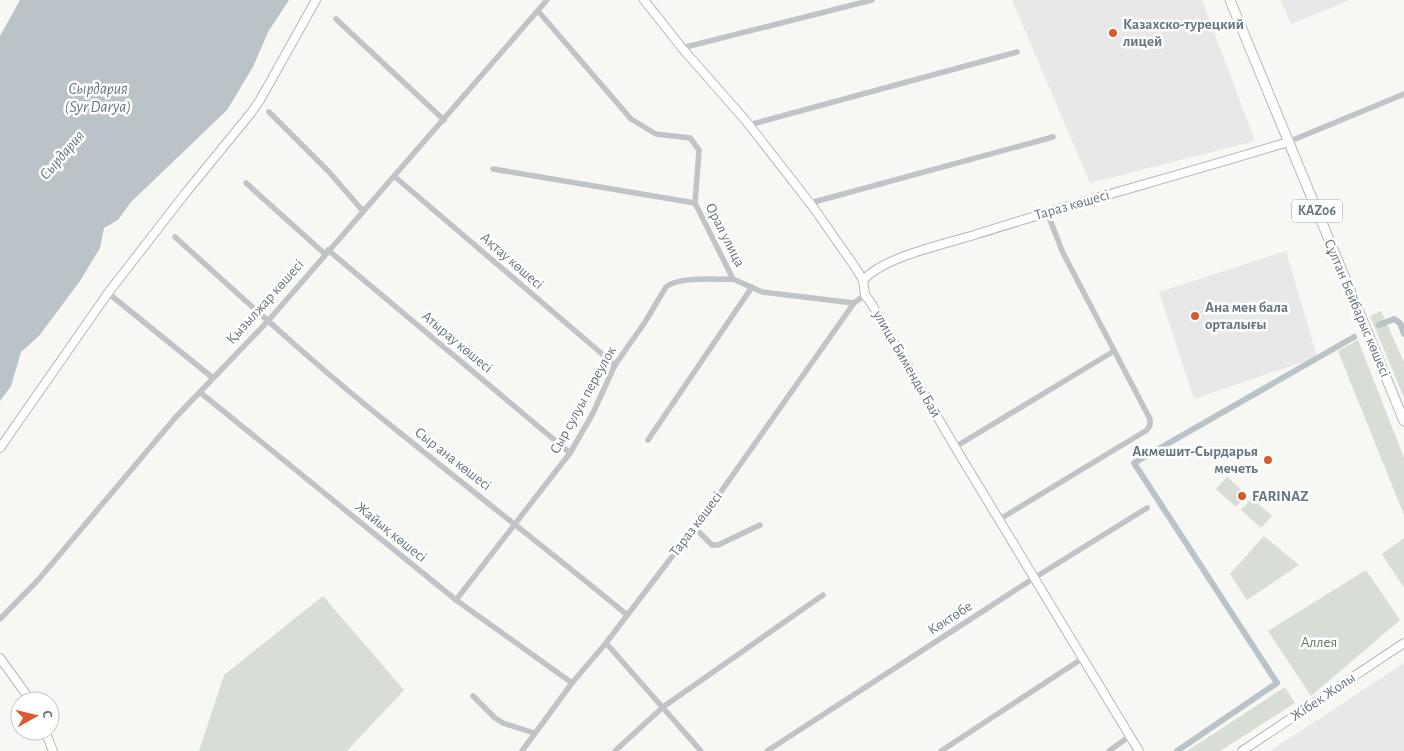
<svg xmlns="http://www.w3.org/2000/svg" width="1404" height="751" viewBox="0 0 1404 751" font-family="'Alegreya Sans',sans-serif">
  <style>
    .built { fill: #e7e8e7 }
    .green { fill: #d8ddd5 }
    .water { fill: #b9c3c8 }
    .lines { fill: none; stroke-linecap: round; stroke-linejoin: round }
    .canal { stroke: #b9c3c8; stroke-width: 6 }
    .secondary-casing { stroke: #b2b8bc; stroke-width: 10 }
    .primary-casing { stroke: #b3b8bb; stroke-width: 11 }
    .street { stroke: #c0c4c7; stroke-width: 5.5 }
    .secondary { stroke: #fff; stroke-width: 8 }
    .primary { stroke: #fff; stroke-width: 9 }
    .poi-dot { fill: #dc582e; stroke: #fff; stroke-width: 2 }
    .labels { text-anchor: middle; dominant-baseline: central; stroke-width: 5; stroke-linejoin: round; paint-order: stroke }
    .shield { fill: #fff; stroke: #95a0a8; stroke-width: 1 }
    .shield-label { font-size: 14px; font-weight: bold; fill: #677783 }
    .poi-label { font-size: 15px; font-weight: bold; fill: #677783; stroke: #fff; text-anchor: start }
    .street-label { font-size: 15px; fill: #677783; stroke: #fff }
    .park-label { font-size: 15px; fill: #6a7b65; stroke: #fff }
    .water-label { font-size: 16px; font-style: italic; fill: #63777f; stroke: #fff }
  </style>
  <rect width="100%" height="100%" fill="#f7f7f4"/>
  <!-- built -->
  <g class="built">
    <polygon points="1012,0 1202,0 1255,141 1090,183"/>
    <polygon points="1281,0 1350,0 1291,24"/>
    <polygon points="1286,251 1317,357 1194,399 1159,292"/>
    <polygon points="1404,663 1404,751 1270,751"/>
  </g>
  <!-- green -->
  <g class="green">
    <polygon points="1381,311 1404,362 1404,398 1370,316"/>
    <polygon points="1358,340 1404,458 1404,515 1338,351"/>
    <polygon points="1227,477 1247,495 1236,507 1216,489"/>
    <polygon points="1252,498 1272,516 1261,528 1241,510"/>
    <polygon points="1264,536 1299,565 1247,600 1230,574"/>
    <polygon points="1404,538 1404,588 1382,554"/>
    <polygon points="1366,570 1400,620 1311,696 1268,631"/>
    <polygon points="323,596 404,690 347,751 199,751 224,675"/>
    <polygon points="1285,687 1295,703 1220,751 1187,751"/>
  </g>
  <!-- water -->
  <polygon class="water" points="20,0 289,0 268,32 253,67 227,110 130,203 118,220 104,228 100,248 80,281 39,336 21,352 11,386 0,401 0,36"/>
  <g class="lines">
    <!-- canal -->
    <g class="canal">
      <polyline points="1379,325 1394,319 1400,323 1404,334"/>
      <polyline points="1177,751 1277,683 1134,463 1354,337"/>
    </g>
    <!-- secondary casing -->
    <g class="secondary-casing">
      <g id="secondary">
        <polyline points="644,0 682,48 746,121 813,207 855,267 863,280 865,295 871,303 955,447 1139,751"/>
        <path d="M863,280C886,256 942,245 974,235C1078,202 1184,174 1288,142"/>
        <polyline points="0,448 108,293 184,195 251,113 260,100 316,0"/>
        <polyline points="0,658 31,701"/>
        <polyline points="45,731 53,751"/>
        <polyline points="1242,751 1404,643"/>
      </g>
    </g>
    <!-- primary casing -->
    <g class="primary-casing">
      <polyline id="primary" points="1230,0 1404,421"/>
    </g>
    <!-- street -->
    <g class="street">
      <polyline points="538,11 631,119 656,134 690,138 699,150 695,203 733,279 762,292 854,303"/>
      <polyline points="336,19 444,120"/>
      <polyline points="682,48 872,0"/>
      <polyline points="269,112 329,172 363,211"/>
      <polyline points="749,125 1017,52"/>
      <polyline points="1288,142 1404,94"/>
      <polyline points="493,169 695,203"/>
      <polyline points="394,176 615,365"/>
      <polyline points="246,183 325,254"/>
      <polyline points="810,203 1053,137"/>
      <path d="M175,237C245,300 315,365 389,424C468,488 548,550 626,614"/>
      <polyline points="328,250 570,453"/>
      <polyline points="108,293 213,378"/>
      <polyline points="201,393 456,600 572,683"/>
      <polyline points="648,440 752,287"/>
      <polyline points="955,447 1114,351"/>
      <polyline points="1000,519 1147,430 1150,425 1150,419 1063,253 1047,212"/>
      <polyline points="694,527 712,545 718,545 760,525"/>
      <path d="M456,600L570,453L592,415L615,365L645,322L666,287C678,276 717,280 733,279"/>
      <polyline points="0,619 39,579 175,418 268,321 547,0"/>
      <polyline points="606,643 701,751"/>
      <polyline points="473,696 495,718 503,723 534,733"/>
      <polyline points="522,751 572,683 606,643 713,503 854,303 865,295"/>
      <polyline points="615,751 663,707 823,595"/>
      <polyline points="767,751 1034,578 1147,508"/>
      <polyline points="941,751 1083,658"/>
      <polyline points="1109,751 1130,736"/>
    </g>
    <!-- secondary -->
    <use href="#secondary" class="secondary"/>
    <!-- primary -->
    <use href="#primary" class="primary"/>
  </g>
  <!-- markers -->
  <g class="poi-dot">
    <circle cx="1113" cy="33" r="5"/>
    <circle cx="1195" cy="316" r="5"/>
    <circle cx="1268" cy="460" r="5"/>
    <circle cx="1242" cy="496" r="5"/>
  </g>
  <g class="labels">
    <!-- shield labels -->
    <rect class="shield" x="1292" y="199.5" width="50" height="23" rx="4"/>
    <g class="shield-label">
      <text x="1317" y="211">KAZ06</text>
    </g>
    <!-- poi labels -->
    <g class="poi-label">
      <text x="1123" y="24">Казахско-турецкий<tspan x="1123" dy="17">лицей</tspan></text>
      <text x="1205" y="307">Ана мен бала<tspan x="1205" dy="17">орталығы</tspan></text>
      <text x="1258" y="451" text-anchor="end">Акмешит-Сырдарья<tspan x="1258" dy="17">мечеть</tspan></text>
      <text x="1252" y="496">FARINAZ</text>
    </g>
    <!-- street labels -->
    <g class="street-label">
      <text transform="translate(1072 205) rotate(-16)">Тараз көшесі</text>
      <text transform="translate(725 235) rotate(63)">Орал улица</text>
      <text transform="translate(512 261) rotate(41)">Ақтау көшесі</text>
      <text transform="translate(265 302) rotate(-48)">Қызылжар көшесі</text>
      <text transform="translate(1357 308) rotate(67)">Сұлтан Бейбарыс көшесі</text>
      <text transform="translate(457 342) rotate(40)">Атырау көшесі</text>
      <text transform="translate(907 364) rotate(60)">улица Бименды Бай</text>
      <text transform="translate(583 400) rotate(-61)">Сыр сулуы переулок</text>
      <text transform="translate(453 459) rotate(38)">Сыр ана көшесі</text>
      <text transform="translate(696 524) rotate(-53)">Тараз көшесі</text>
      <text transform="translate(391 532) rotate(39)">Жайық көшесі</text>
      <text transform="translate(950 618) rotate(-33)">Көктөбе</text>
      <text transform="translate(1323 697) rotate(-34)">Жібек Жолы</text>
    </g>
    <!-- park labels -->
    <g class="park-label">
      <text x="1319" y="642">Аллея</text>
    </g>
    <!-- water labels -->
    <g class="water-label">
      <text x="98" y="89">Сырдария<tspan x="98" dy="18">(Syr Darya)</tspan></text>
      <text transform="translate(62 155) rotate(-49)">Сырдария</text>
    </g>
  </g>
  <!-- north arrow -->
  <g transform="translate(35 716) rotate(82)"><circle r="24" fill="#ffffff" stroke="#c2c9cd"/>
  <path d="M0-4L9 19L0 12L-9 19Z" fill="#dc582e"/>
  <text y="-8" font-size="14" font-weight="bold" text-anchor="middle" fill="#677783">С</text>
  </g>
</svg>
